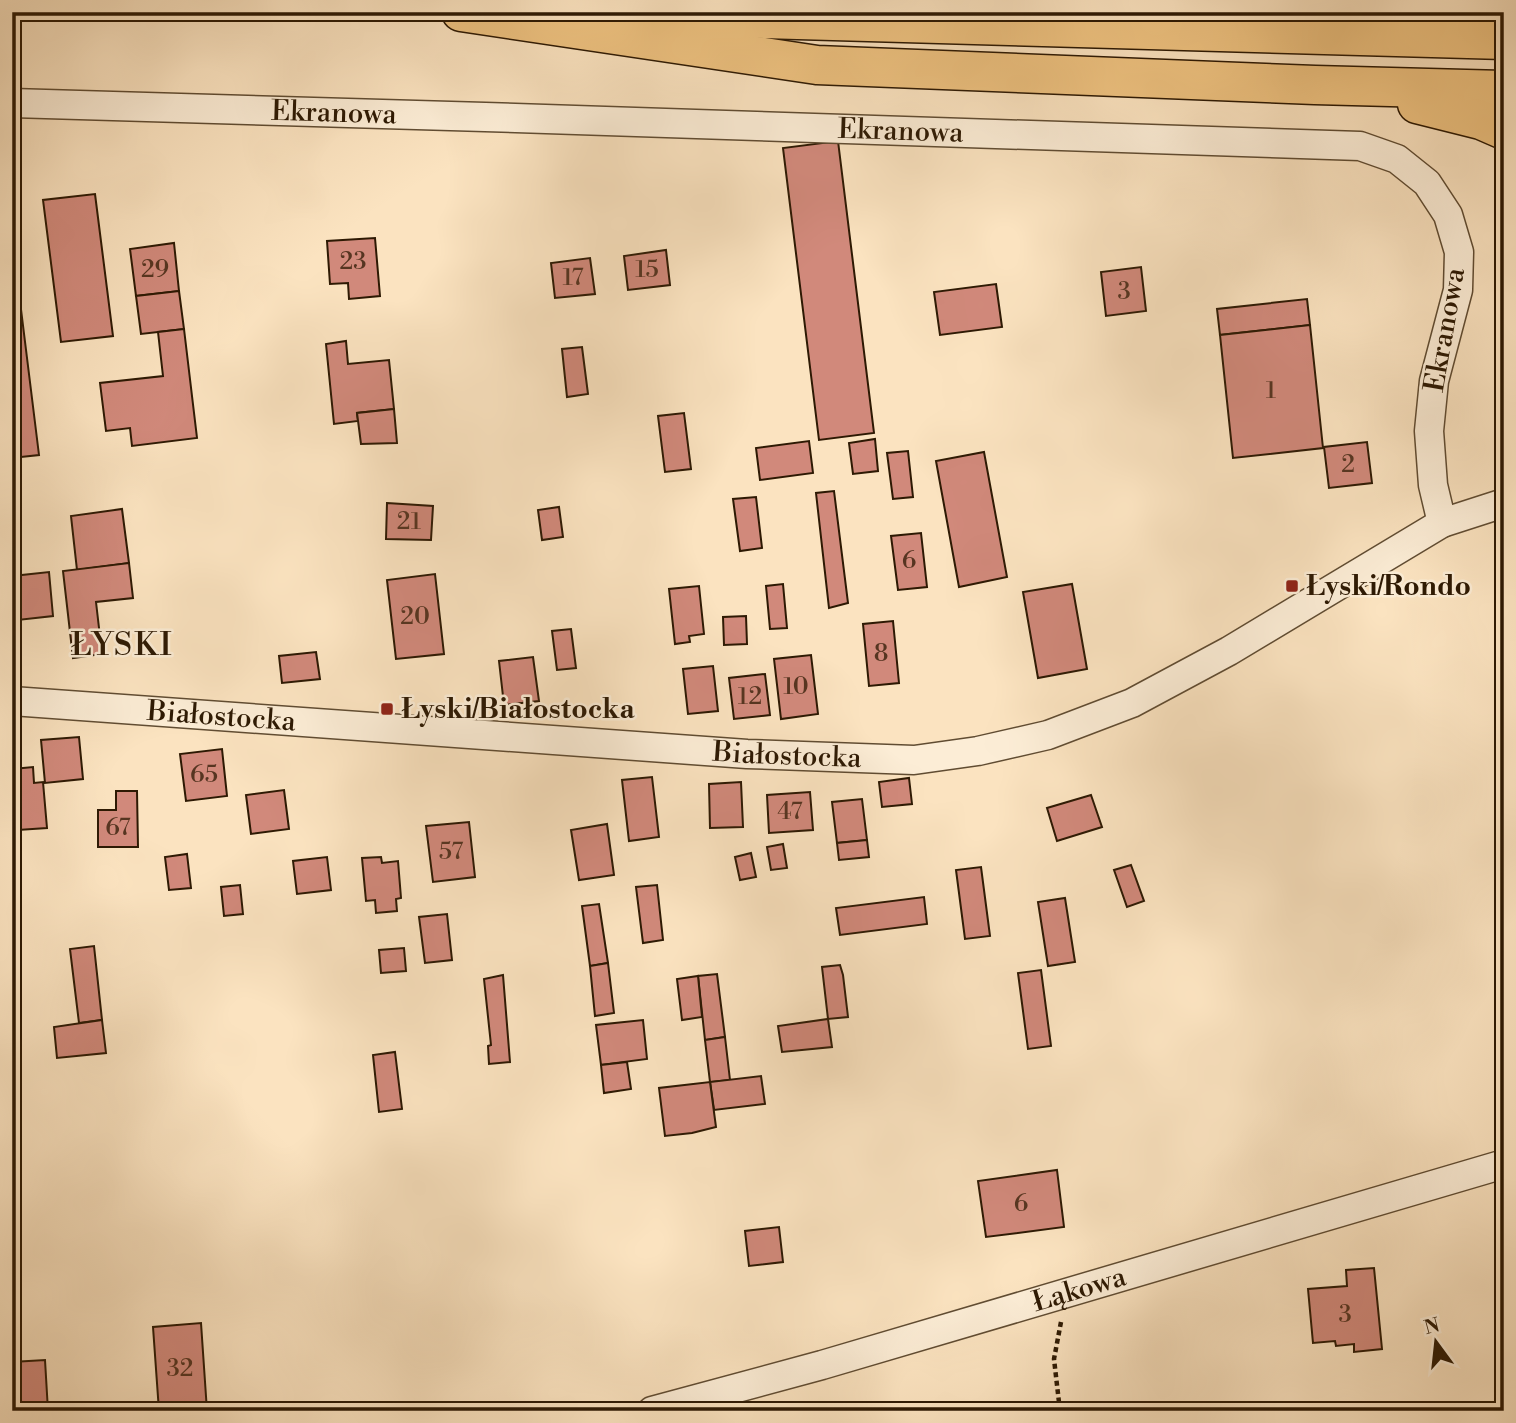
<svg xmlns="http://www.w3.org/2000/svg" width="1516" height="1423" viewBox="0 0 1516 1423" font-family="'Libre Bodoni',serif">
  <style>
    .building { fill: #d1897b; stroke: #2d1903; stroke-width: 2 }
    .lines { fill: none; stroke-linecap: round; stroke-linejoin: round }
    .street-casing { stroke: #604c32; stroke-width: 31 }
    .highway-casing { stroke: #2d1903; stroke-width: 41 }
    .path { stroke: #2d1903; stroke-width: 4.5; stroke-dasharray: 5 3.5; stroke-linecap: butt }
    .street { stroke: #fcedd6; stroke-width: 28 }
    .highway { stroke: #eec280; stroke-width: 38 }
    .poi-dot { fill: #8f2418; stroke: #fcedd6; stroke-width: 2.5 }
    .labels { text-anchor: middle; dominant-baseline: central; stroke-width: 5; stroke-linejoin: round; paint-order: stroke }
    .number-label { font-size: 24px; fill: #563521 }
    .street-label { font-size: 28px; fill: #2d1903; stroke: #fcedd6 }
    .poi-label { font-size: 28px; font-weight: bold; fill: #2d1903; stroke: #fcedd6; text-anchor: start }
    .quarter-label { font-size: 32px; letter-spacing: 2px; fill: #2d1903; stroke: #fcedd6 }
  </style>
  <rect width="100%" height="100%" fill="#fbe3c0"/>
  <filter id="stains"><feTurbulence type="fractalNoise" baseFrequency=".00286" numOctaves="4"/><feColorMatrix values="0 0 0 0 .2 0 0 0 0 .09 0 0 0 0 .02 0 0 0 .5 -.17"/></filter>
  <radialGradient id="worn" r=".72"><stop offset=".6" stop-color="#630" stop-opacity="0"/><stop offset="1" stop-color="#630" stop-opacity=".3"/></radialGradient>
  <!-- building -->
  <g class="building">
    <polygon points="838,141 874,433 819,440 783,148"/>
    <polygon points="95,194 113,336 61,342 43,200"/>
    <polygon points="375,238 380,296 349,299 348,283 330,284 327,241"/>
    <polygon points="174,243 179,291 136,296 130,249"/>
    <polygon points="666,250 670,285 628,290 624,256"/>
    <polygon points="590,258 595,294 555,298 551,263"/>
    <polygon points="1141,267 1146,311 1106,316 1101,272"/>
    <polygon points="12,277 17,277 39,455 12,458"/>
    <polygon points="996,284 1002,327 940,335 934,292"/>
    <polygon points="179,291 184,329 141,334 136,296"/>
    <polygon points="1307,299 1310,325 1220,335 1217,309"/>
    <polygon points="1310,325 1323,448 1233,458 1220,335"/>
    <polygon points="184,329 197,438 132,446 130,428 106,431 100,383 163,376 158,332"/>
    <polygon points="346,341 348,364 389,360 394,409 357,413 358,421 334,424 326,344"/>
    <polygon points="582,347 588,394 567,397 562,349"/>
    <polygon points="394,409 397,443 361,444 357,413"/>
    <polygon points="684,413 691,469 665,472 658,416"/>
    <polygon points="875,439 878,471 853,474 849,443"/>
    <polygon points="809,441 813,473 760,480 756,448"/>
    <polygon points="1367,442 1372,483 1329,488 1324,447"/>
    <polygon points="908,451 913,497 893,499 887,453"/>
    <polygon points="984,452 1007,577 959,587 936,461"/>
    <polygon points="834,491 848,603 829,608 816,493"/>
    <polygon points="756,497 762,548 740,551 733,499"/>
    <polygon points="387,503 433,506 431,540 386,539"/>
    <polygon points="559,507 563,537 542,540 538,510"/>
    <polygon points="122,509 129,563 77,570 71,516"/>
    <polygon points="921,533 927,587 898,590 891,536"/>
    <polygon points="129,563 133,598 96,602 102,654 73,658 63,571"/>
    <polygon points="49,572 53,616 18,620 13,576"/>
    <polygon points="435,574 444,654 396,659 387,580"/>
    <polygon points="783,584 787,628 770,629 766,586"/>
    <polygon points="1072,584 1087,669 1038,678 1023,592"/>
    <polygon points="699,586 704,634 689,636 690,642 675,644 669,589"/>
    <polygon points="746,616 747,644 724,645 723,617"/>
    <polygon points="893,621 899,683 869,686 863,624"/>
    <polygon points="571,629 576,668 557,670 552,631"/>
    <polygon points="316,652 320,679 282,683 279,656"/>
    <polygon points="811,655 818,714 781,719 774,659"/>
    <polygon points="533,657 539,701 504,705 499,661"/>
    <polygon points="713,666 718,711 688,714 683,669"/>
    <polygon points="765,674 770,715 734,719 729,678"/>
    <polygon points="79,737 83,779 45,783 41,740"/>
    <polygon points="222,749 227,796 186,801 180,754"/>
    <polygon points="33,767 34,783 43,782 47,828 18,830 13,769"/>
    <polygon points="652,777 659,837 629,841 622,780"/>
    <polygon points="909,778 912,804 882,807 879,782"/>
    <polygon points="741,782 743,827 710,828 709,784"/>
    <polygon points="284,790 289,829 251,834 246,795"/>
    <polygon points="116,791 137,791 138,847 98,847 98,810 116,810"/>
    <polygon points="810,792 813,830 769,833 767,795"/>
    <polygon points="1091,795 1102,827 1057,841 1047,808"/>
    <polygon points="862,799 867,840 837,843 832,802"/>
    <polygon points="469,822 475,877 433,882 426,826"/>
    <polygon points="607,824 614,875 579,880 571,830"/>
    <polygon points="867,840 869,857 839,860 837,843"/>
    <polygon points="783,844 787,868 771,870 767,847"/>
    <polygon points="751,853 756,877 740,880 735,857"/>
    <polygon points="187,854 191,888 169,890 165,857"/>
    <polygon points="327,857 331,890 297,894 293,861"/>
    <polygon points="381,857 382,863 398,861 401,898 396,899 397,911 376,913 375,900 366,901 362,858"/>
    <polygon points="1131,865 1144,901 1127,907 1114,870"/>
    <polygon points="981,867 990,936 965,939 956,870"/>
    <polygon points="240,885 243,914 224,916 221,887"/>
    <polygon points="657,885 663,940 643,943 636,887"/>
    <polygon points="924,897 927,924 840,935 836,908"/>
    <polygon points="1065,898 1075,962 1048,966 1038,902"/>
    <polygon points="599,904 608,963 590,966 582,906"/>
    <polygon points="447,914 452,960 425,963 419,917"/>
    <polygon points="94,946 102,1020 79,1023 70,949"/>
    <polygon points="404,948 406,971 381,973 379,950"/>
    <polygon points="608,963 614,1013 595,1016 590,966"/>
    <polygon points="840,965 843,975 848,1017 828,1019 822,967"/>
    <polygon points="1041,970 1051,1046 1028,1049 1018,973"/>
    <polygon points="717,974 725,1037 705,1040 698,976"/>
    <polygon points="503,975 510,1062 489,1064 488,1046 491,1045 484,979"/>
    <polygon points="698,976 702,1017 682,1020 677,979"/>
    <polygon points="828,1019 832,1047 782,1052 778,1026"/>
    <polygon points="102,1020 106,1053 57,1058 54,1027"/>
    <polygon points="643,1020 647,1059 601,1065 596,1025"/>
    <polygon points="725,1037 730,1080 710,1082 705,1040"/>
    <polygon points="395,1052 402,1109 379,1112 373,1055"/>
    <polygon points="627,1062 631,1089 604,1093 601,1065"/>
    <polygon points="761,1076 765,1104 714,1110 710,1082"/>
    <polygon points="710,1082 716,1127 692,1133 665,1136 659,1088"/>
    <polygon points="1057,1170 1064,1227 986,1237 978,1181"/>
    <polygon points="779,1227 783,1262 749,1266 745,1231"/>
    <polygon points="1374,1268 1382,1349 1354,1352 1354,1344 1336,1346 1335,1341 1313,1343 1308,1289 1347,1286 1346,1270"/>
    <polygon points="201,1323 207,1411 159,1411 153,1327"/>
    <polygon points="45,1360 48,1411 12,1411 12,1362"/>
    <polygon points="750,1405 751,1411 711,1411"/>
  </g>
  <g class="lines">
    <!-- street casing -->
    <g class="street-casing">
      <g id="street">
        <path id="s1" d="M12,103L485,117L1360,146L1397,159L1427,183L1448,215L1459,252L1458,290L1434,381L1429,431L1433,485L1442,523"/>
        <path id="s2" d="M12,701L747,754L914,760L978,751L1048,735L1132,703L1229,651L1442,523L1504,503"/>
        <path id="s3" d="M652,1411L822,1365L1504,1164"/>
      </g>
    </g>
    <!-- highway casing -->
    <g class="highway-casing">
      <g id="highway">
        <polyline points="461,12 817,65 1315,85 1504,90"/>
        <polyline points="621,15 1504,40"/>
        <polyline points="1417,104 1481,120 1504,130"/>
      </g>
    </g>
    <!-- path -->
    <polyline class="path" points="1060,1411 1054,1359 1061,1322"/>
    <!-- street -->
    <use href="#street" class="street"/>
    <!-- highway -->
    <use href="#highway" class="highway"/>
  </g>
  <!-- markers -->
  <g class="poi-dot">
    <rect x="1285" y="579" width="14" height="14" rx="3.5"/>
    <rect x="380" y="702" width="14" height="14" rx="3.5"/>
  </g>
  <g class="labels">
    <!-- number labels -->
    <g class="number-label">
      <text x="353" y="262">23</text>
      <text x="155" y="270">29</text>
      <text x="647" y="270">15</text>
      <text x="573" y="278">17</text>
      <text x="1124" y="292">3</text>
      <text x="1271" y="391">1</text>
      <text x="1348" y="465">2</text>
      <text x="409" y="522">21</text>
      <text x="909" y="561">6</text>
      <text x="415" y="617">20</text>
      <text x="881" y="654">8</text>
      <text x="796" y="687">10</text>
      <text x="750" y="697">12</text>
      <text x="204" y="775">65</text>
      <text x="790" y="812">47</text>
      <text x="118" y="828">67</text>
      <text x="451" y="852">57</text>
      <text x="1021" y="1204">6</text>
      <text x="1345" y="1315">3</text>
      <text x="180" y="1369">32</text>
    </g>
    <!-- street labels -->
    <g class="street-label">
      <text stroke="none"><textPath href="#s1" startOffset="322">Ekranowa</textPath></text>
      <text stroke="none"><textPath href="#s1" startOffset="889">Ekranowa</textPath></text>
      <text transform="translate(1445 330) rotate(-80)">Ekranowa</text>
      <text stroke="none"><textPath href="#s2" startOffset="210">Białostocka</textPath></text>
      <text stroke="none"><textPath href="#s2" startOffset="777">Białostocka</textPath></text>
      <text stroke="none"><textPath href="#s3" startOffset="444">Łąkowa</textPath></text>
    </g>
    <!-- poi labels -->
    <g class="poi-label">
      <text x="1306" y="586">Łyski/Rondo</text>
      <text x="401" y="709">Łyski/Białostocka</text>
    </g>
    <!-- quarter labels -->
    <g class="quarter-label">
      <text x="122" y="645">ŁYSKI</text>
    </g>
  </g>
  <!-- margin -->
  <rect width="1516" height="1423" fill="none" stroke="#fbe3c0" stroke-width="42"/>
  <rect x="14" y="14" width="1488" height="1395" fill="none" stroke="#2d1903" stroke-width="3.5"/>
  <rect x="21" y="21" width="1474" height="1381" fill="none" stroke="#2d1903" stroke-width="2"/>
  <!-- north arrow -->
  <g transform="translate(1436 1342) rotate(345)" stroke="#fcedd6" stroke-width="5" paint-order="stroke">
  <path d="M0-5L12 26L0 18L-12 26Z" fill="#2d1903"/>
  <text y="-10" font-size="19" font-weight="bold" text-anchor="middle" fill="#2d1903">N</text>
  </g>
  <rect width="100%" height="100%" filter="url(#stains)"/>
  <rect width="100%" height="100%" fill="url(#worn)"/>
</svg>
